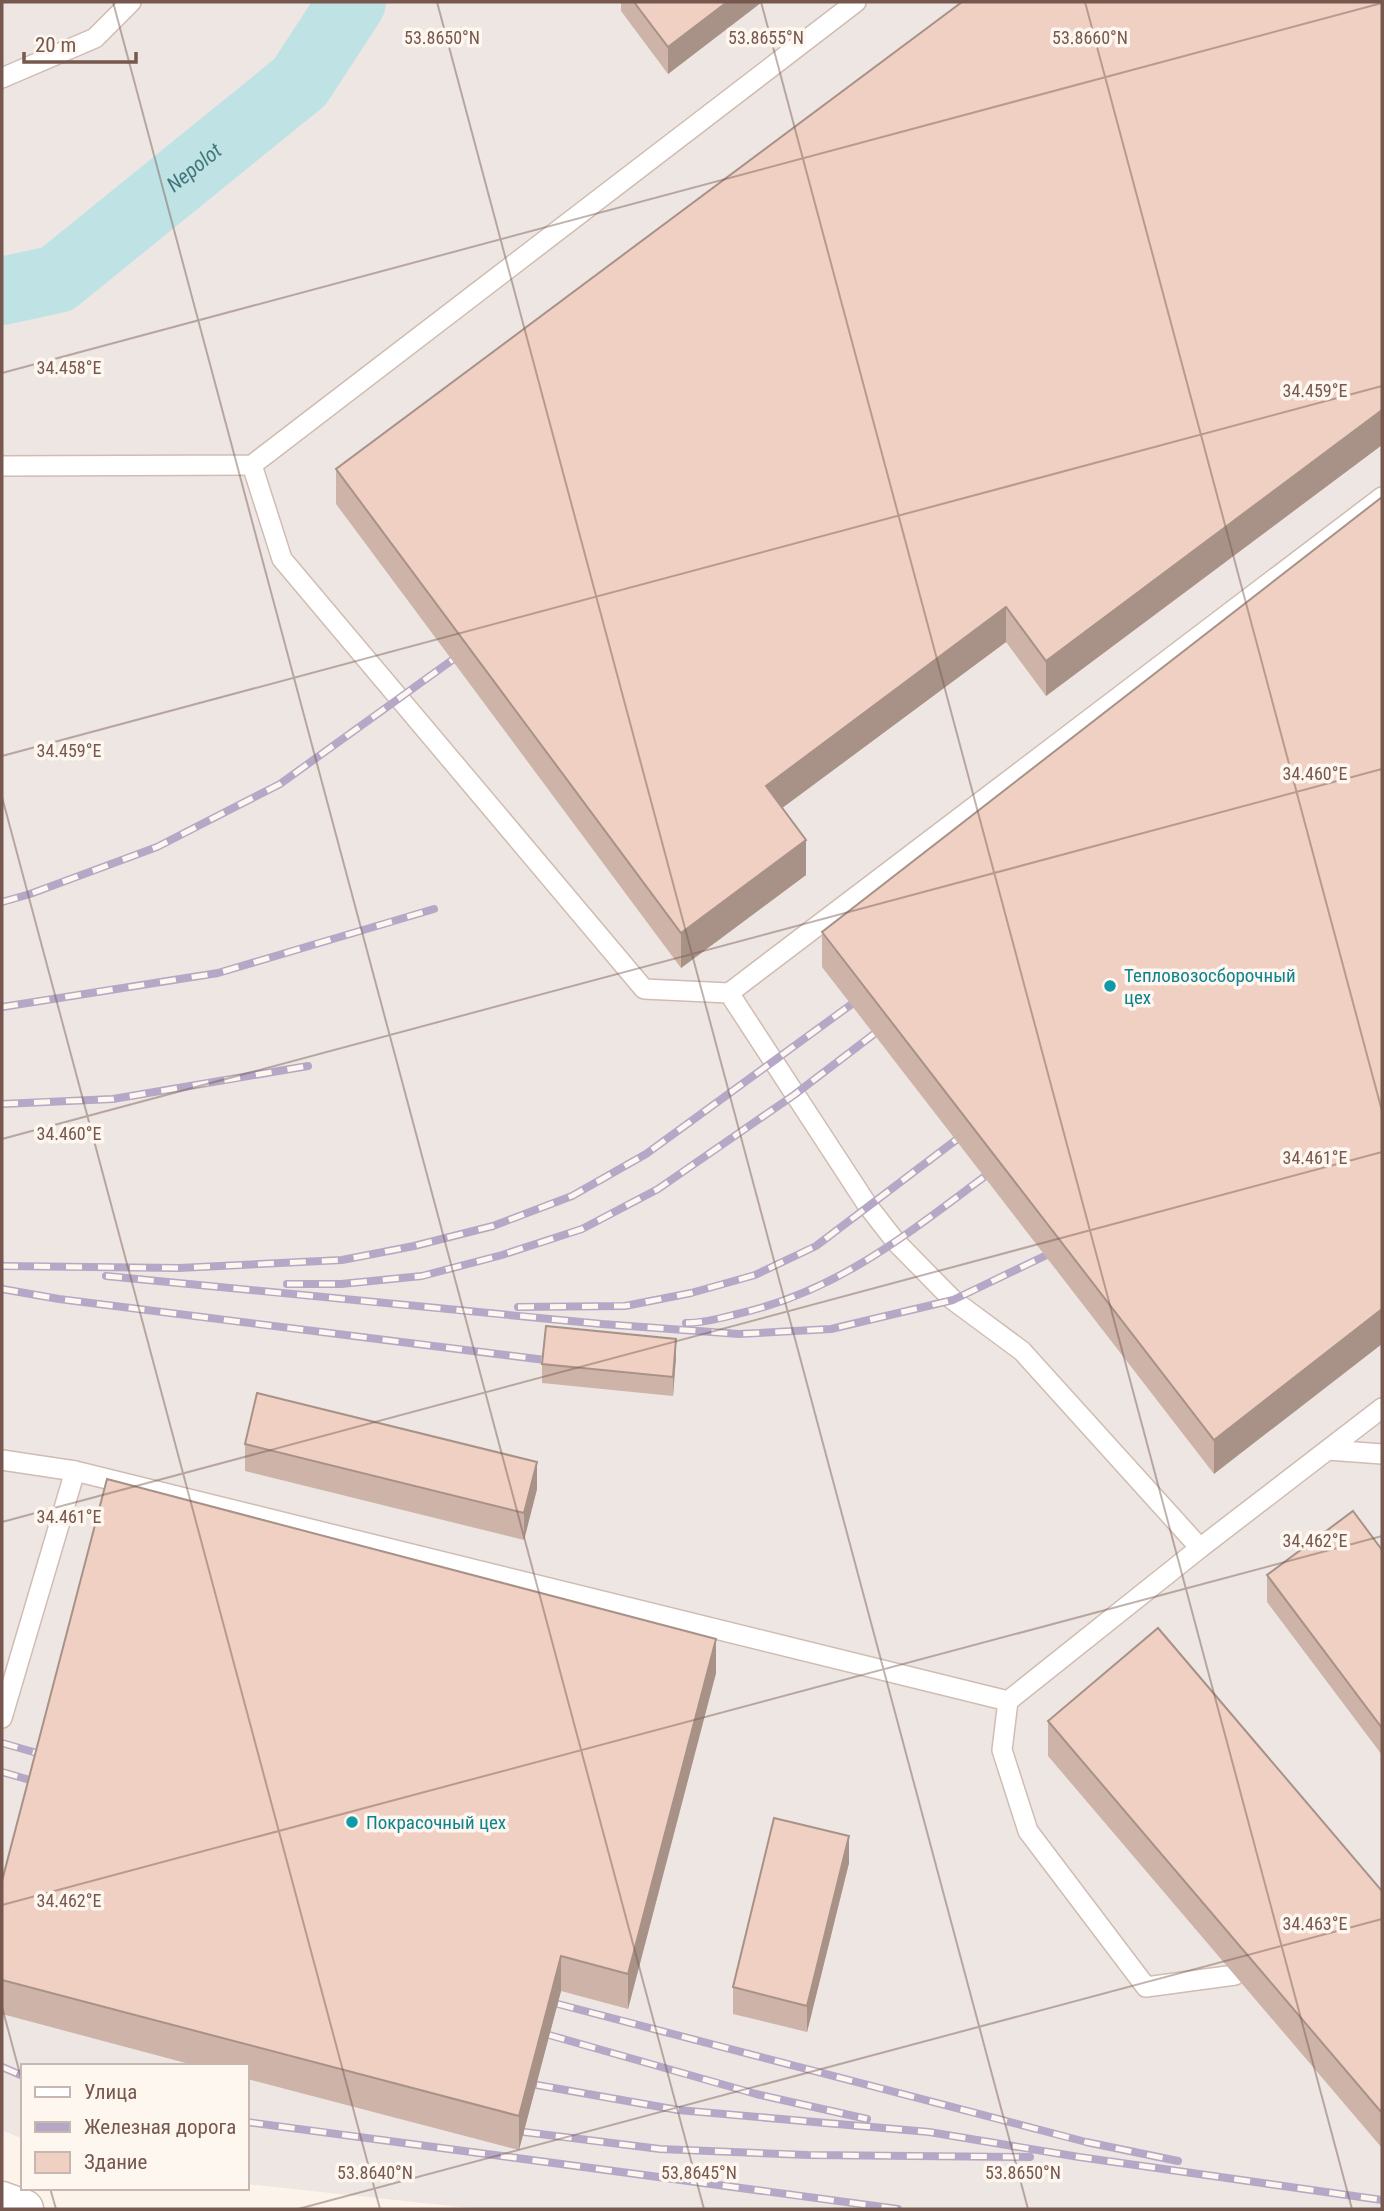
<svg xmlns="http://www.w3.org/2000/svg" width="1384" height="2211" viewBox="0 0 1384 2211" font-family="'Roboto Condensed',sans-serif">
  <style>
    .industrial { fill: #ede6e2 }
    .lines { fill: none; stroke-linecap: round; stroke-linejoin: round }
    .river { stroke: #bfe3e5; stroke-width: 68 }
    .service-casing { stroke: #d0bcb2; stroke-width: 22 }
    .tertiary-casing { stroke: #d0bcb2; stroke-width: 41 }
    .service { stroke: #fff; stroke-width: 19 }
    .tertiary { stroke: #fff; stroke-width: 38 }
    .rail-casing { stroke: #b5a8c6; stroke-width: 8 }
    .rail { stroke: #fef7f0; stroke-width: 5; stroke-dasharray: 16; stroke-linecap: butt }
    .wall { fill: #ceb3a8 }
    .shaded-wall { fill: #a89288 }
    .building { fill: #f0d0c3; stroke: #a89288; stroke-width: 2 }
    .ticks { fill: none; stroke: #76584e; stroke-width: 2; stroke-opacity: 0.45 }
    .culture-dot { fill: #0f9aa8; stroke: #fef7f0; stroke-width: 2.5 }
    .labels { text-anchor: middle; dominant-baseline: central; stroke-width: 7; stroke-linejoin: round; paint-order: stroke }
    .culture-label { font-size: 19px; fill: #0d838f; stroke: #fef7f0; text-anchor: start }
    .water-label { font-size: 21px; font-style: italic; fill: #42767a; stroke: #fef7f0 }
    .ticks-label { font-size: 18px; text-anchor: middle; fill: #76584e; stroke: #fef7f0; stroke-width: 7; stroke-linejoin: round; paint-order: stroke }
  </style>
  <rect width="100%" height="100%" fill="#fcf3ea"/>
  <!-- industrial -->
  <polygon class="industrial" points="2,2 1382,2 1382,2209 479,2209 247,2184 247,2066 23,2066 23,2139 2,2130"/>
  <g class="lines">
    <!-- river -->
    <path class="river" id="s1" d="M2,291L57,279L300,82L352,2"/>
    <!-- service casing -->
    <g class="service-casing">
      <g id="service">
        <polyline points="2,78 95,38 131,2"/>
        <polyline points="2,466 252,465 856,2"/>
        <polyline points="729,993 1382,497"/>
        <polyline points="1328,1450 1382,1454"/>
        <polyline points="2,1460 75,1471 1008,1701 1200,1548 1022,1351 953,1300 896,1242 868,1206 729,993 644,989 282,559 252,465"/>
        <polyline points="1200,1548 1382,1408"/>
        <polyline points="1008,1701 1002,1750 1028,1831 1146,1987 1235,1975"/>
        <polyline points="2,1718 75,1471"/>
      </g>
    </g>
    <!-- tertiary casing -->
    <g class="tertiary-casing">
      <polyline id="tertiary" points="2,2201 24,2209"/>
    </g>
    <!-- service -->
    <use href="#service" class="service"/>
    <!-- tertiary -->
    <use href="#tertiary" class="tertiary"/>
    <!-- rail casing -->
    <g class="rail-casing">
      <g id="rail">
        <polyline points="2,902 30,894 157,847 280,784 469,648"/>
        <polyline points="2,1007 218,973 434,909"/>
        <polyline points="2,1104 113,1099 308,1066"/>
        <polyline points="2,1266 179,1268 342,1260 414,1246 493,1226 572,1196 646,1154 867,993"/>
        <polyline points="106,1276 602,1324 739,1334 831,1329 953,1300 1053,1252 1063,1244"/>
        <polyline points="287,1284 341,1284 422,1276 502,1255 582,1229 658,1189 794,1095 874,1034"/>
        <polyline points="2,1289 59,1299 545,1360"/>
        <polyline points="518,1307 625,1306 691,1293 755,1275 816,1246 956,1140"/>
        <path d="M686,1323C702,1323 718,1319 733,1315C835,1293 903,1237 984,1177"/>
        <polyline points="2,1743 44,1755"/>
        <polyline points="2,1772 37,1782"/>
        <polyline points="558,2004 1086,2142 1178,2161"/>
        <polyline points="549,2035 756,2094 867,2119"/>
        <polyline points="2,2067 23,2076"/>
        <polyline points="537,2085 678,2110 929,2132 1079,2157 1382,2200"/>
        <polyline points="247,2122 898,2209"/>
        <polyline points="524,2132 660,2149 808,2155 1030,2157"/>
      </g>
    </g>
    <!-- rail -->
    <use href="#rail" class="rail"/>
  </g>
  <!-- wall -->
  <g class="wall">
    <polygon points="621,2 762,2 668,74 621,11"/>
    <polygon points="1382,2 1382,445 1046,696 1006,642 782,808 806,875 681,968 336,504 336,469"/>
    <polygon points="1382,497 1214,1474 822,967 822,932"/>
    <polygon points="676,1357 673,1396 542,1383 542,1364"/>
    <polygon points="245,1444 537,1489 524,1540 245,1471"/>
    <polygon points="1382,1550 1382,1755 1267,1602 1267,1575"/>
    <polygon points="716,1673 628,2009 561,1991 519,2150 247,2079 247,2066 197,2066 2,2014 2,1881"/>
    <polygon points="1048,1721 1382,1891 1382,2148 1048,1756"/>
    <polygon points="849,1863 807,2032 733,2014 733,1987"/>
  </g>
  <!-- shaded-wall -->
  <g class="shaded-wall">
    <polygon points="727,2 762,2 668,74 668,47"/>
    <polygon points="1382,410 1382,445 1046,696 1046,661"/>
    <polygon points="1006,607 1006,642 766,820 766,786"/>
    <polygon points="806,840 806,875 681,968 681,933"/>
    <polygon points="1382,1309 1382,1344 1214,1474 1214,1440"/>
    <polygon points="676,1339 676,1357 673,1396 673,1377"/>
    <polygon points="537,1462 537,1489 524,1540 524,1513"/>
    <polygon points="716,1639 716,1673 628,2009 628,1974"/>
    <polygon points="849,1836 849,1863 807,2032 807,2006"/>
    <polygon points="561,1956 561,1991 519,2150 519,2116"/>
  </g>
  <!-- building -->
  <g class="building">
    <polygon points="634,2 727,2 668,47"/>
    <polygon points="962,2 1382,2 1382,410 1046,661 1006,607 766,786 806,840 681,933 336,469"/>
    <polygon points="1382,497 1382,1309 1214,1440 822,932"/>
    <polygon points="546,1326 676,1339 673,1377 542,1364"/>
    <polygon points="257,1393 537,1462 524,1513 245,1444"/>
    <polygon points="107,1479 716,1639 628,1974 561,1956 519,2116 2,1980 2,1881"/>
    <polygon points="1353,1511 1382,1550 1382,1728 1267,1575"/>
    <polygon points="1158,1628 1382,1891 1382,2113 1048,1721"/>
    <polygon points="774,1818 849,1836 807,2006 733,1987"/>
  </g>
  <!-- ticks -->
  <path class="ticks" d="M113,2L704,2209M437,2L1028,2209M761,2L1352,2209M1085,2L1382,1111M2,373L1382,3M2,756L1382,386M2,797L380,2209M2,1139L1382,769M2,1522L1382,1152M2,1905L1382,1536M2,2007L23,2085M50,2188L56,2209M298,2209L1382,1919"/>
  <!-- markers -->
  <g class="culture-dot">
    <circle cx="1110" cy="986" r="7"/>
    <circle cx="352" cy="1822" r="7"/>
  </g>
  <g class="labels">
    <!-- culture labels -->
    <g class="culture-label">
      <text x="1124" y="975">Тепловозосборочный<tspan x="1124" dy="22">цех</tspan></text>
      <text x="366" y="1822">Покрасочный цех</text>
    </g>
    <!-- water labels -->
    <g class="water-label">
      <text stroke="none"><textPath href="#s1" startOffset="233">Nepolot</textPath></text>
    </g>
  </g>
  <g class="ticks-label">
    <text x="442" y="44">53.8650°N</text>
    <text x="766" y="44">53.8655°N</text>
    <text x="1090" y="44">53.8660°N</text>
    <text x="69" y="374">34.458°E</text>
    <text x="1315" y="397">34.459°E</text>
    <text x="69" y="757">34.459°E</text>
    <text x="1315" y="780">34.460°E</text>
    <text x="69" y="1140">34.460°E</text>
    <text x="1315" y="1164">34.461°E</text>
    <text x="69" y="1523">34.461°E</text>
    <text x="1315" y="1547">34.462°E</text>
    <text x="69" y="1907">34.462°E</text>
    <text x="1315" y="1930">34.463°E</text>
    <text x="375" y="2179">53.8640°N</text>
    <text x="699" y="2179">53.8645°N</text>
    <text x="1023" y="2179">53.8650°N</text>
  </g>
  <!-- border -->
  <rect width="1384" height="2211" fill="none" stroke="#76584e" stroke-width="7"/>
  <!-- legend -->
  <rect x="21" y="2064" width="228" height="126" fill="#fef7f0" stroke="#c8b7af" stroke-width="2"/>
  <rect x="35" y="2087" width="35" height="10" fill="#ffffff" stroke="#c8b7af" stroke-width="2"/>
  <text x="84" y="2099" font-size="21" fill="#76584e">Улица</text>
  <rect x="35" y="2122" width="35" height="10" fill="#b5a8c6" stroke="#c8b7af" stroke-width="2"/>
  <text x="84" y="2134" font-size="21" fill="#76584e">Железная дорога</text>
  <rect x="35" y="2152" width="35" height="21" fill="#f0d0c3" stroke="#c8b7af" stroke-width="2"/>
  <text x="84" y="2169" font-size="21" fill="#76584e">Здание</text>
  <!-- scale -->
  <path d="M24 52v10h112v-10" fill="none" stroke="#76584e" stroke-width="3.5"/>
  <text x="35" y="52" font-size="21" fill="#76584e" stroke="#fef7f0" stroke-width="5" paint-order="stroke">20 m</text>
</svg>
